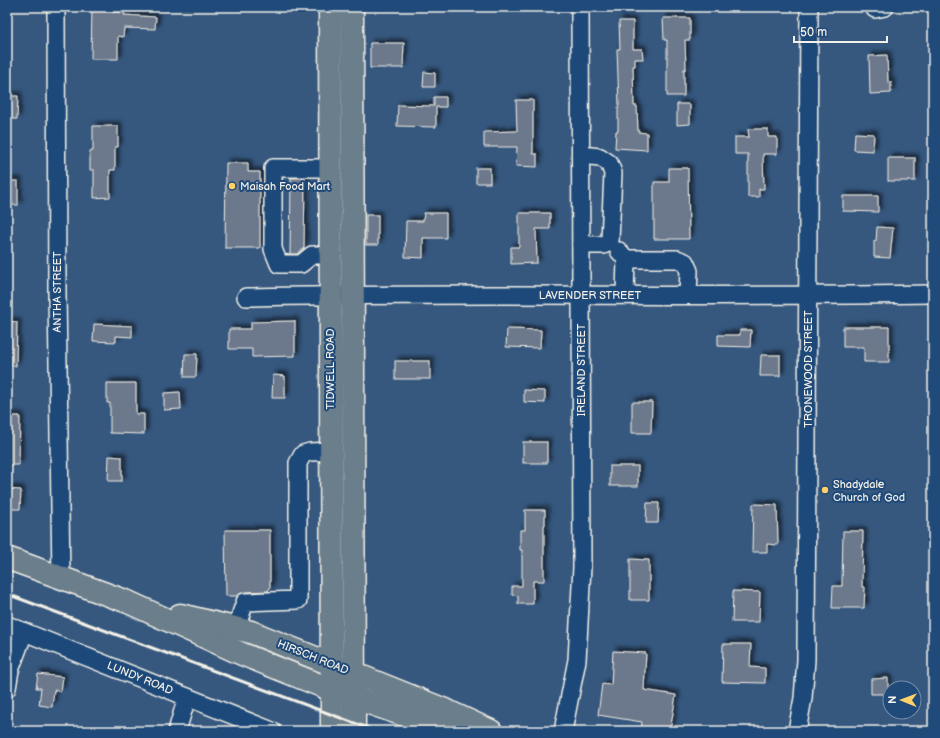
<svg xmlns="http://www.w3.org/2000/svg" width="940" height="738" viewBox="0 0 940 738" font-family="'Balsamiq Sans',sans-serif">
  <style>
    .building { fill: #6c788b; stroke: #f4f1e8; filter: url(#shadow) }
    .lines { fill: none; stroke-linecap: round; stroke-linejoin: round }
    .minor-casing { stroke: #f4f1e8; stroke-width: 20 }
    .major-casing { stroke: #f4f1e8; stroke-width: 25 }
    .minor { stroke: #1f4a7a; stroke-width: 17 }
    .major { stroke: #6b7e8b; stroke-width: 22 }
    .rail { stroke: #f4f1e8; stroke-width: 3 }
    .poi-dot { fill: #ffd166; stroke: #1f4a7a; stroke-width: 1.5 }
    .labels { text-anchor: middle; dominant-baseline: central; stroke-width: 4; stroke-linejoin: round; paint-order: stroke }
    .poi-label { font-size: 11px; fill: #f4f1e8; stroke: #1f4a7a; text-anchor: start }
    .street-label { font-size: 11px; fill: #f4f1e8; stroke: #1f4a7a }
  </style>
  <defs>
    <filter id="shadow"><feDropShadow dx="3.5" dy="-3.5" stdDeviation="2" flood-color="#0009"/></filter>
  </defs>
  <rect width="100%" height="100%" fill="#36587f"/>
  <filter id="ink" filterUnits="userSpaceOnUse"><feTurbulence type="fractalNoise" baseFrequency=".025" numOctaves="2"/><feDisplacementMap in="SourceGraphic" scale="8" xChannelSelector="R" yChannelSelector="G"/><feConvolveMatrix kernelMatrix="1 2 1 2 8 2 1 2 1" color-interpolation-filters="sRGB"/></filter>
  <g filter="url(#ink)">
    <!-- building -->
    <g class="building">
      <polygon points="92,7 112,7 112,12 125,12 124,15 156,17 155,29 124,28 123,37 118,36 118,59 91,59"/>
      <polygon points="663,18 690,18 690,40 685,40 686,69 684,69 684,96 667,96 667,40 664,40"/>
      <polygon points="619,21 633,21 633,49 642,49 643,59 635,59 635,66 633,66 634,106 637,106 638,132 647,133 647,150 615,148 616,131 618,131 618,106 619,106 617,49 620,49"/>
      <polygon points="370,43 404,43 403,68 370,68"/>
      <polygon points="887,55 888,82 891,82 891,93 870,94 869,56"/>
      <polygon points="424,72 435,73 435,87 423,87"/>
      <polygon points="7,96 18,96 17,119 7,119"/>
      <polygon points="434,97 446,97 446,107 436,107 436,127 397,126 398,105 434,106"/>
      <polygon points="516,100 533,100 533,154 537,154 537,167 516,166 517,147 484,147 484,132 517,131"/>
      <polygon points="677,104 690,104 690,124 677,125"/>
      <polygon points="93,126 118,126 118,147 115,147 115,170 110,170 110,197 94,198 94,170 90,170 90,151 93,151"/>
      <polygon points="748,129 768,129 768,137 777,137 777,154 763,154 764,189 759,189 759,197 748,197 748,154 735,154 735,137 749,137"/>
      <polygon points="855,133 874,134 873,151 854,150"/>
      <rect x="888" y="158" width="27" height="23"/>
      <polygon points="226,163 248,163 248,172 260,172 260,248 225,248"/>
      <rect x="476" y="168" width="14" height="15"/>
      <polygon points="669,168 688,168 689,239 654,239 654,182 669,182"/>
      <polygon points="291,178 305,178 304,248 297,254 290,254"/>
      <rect x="7" y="181" width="11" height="24"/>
      <polygon points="843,196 878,196 878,212 843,211"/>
      <polygon points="424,213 446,213 446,238 423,238 423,258 405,257 406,221 423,221"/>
      <polygon points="519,213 550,213 550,229 536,229 537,263 511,264 511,247 519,247"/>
      <rect x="366" y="215" width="12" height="30"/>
      <polygon points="877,227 893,228 890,258 874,257 874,241 876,241"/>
      <polygon points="7,321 17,322 16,366 7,365"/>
      <polygon points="295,321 295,356 252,357 252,349 229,349 229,329 251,329 251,322"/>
      <polygon points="94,324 132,326 132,337 116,336 116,342 93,341"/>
      <polygon points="843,327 889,327 889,362 864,362 864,347 843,347"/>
      <polygon points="507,329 541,330 540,348 506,347"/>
      <polygon points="740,330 751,330 750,347 718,346 718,335 740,335"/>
      <polygon points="185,354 197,354 196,377 184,377"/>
      <polygon points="761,355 780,355 780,376 760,376"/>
      <rect x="395" y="361" width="35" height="18"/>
      <polygon points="273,375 285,376 285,398 272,398"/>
      <polygon points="107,383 136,383 136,414 144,414 144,434 110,433 110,403 107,403"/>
      <polygon points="524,390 545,391 545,403 524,402"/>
      <polygon points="180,392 181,409 164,410 164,393"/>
      <polygon points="632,402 652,402 651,433 632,433"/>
      <polygon points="7,416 20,416 19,465 7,465"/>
      <rect x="523" y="442" width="24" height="21"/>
      <polygon points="109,456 122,457 122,481 108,481"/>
      <rect x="610" y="466" width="28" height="20"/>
      <polygon points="7,489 21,490 20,509 7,509"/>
      <polygon points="647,503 659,503 658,523 646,523"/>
      <polygon points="753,504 777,505 778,545 767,544 767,552 752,552"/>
      <polygon points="525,510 545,510 545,525 544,525 544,581 533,581 533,604 518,604 518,596 512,595 512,586 522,586 522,550 520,550 520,530 525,530"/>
      <polygon points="225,530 270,530 270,588 268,591 245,592 238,596 226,596"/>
      <polygon points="843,531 863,531 862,587 865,587 864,608 832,608 833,586 842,586"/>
      <polygon points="630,559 649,560 649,600 630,600"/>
      <polygon points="733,591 760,592 759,622 732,622"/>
      <polygon points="723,644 751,644 750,667 765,668 765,683 722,682"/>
      <polygon points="613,651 646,653 644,690 676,695 670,731 641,731 642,722 598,715 602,684 611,685"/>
      <polygon points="38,674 63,677 61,691 54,690 52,707 39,705 41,688 36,688"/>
      <polygon points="888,678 888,694 871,694 871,679"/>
    </g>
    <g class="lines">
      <!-- minor casing -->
      <g class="minor-casing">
        <g id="minor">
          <polyline points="56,7 57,293 61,578"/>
          <polyline points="875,9 885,7"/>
          <polyline points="581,155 600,157 609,163 613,173 610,241 604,245 581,245"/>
          <polyline points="619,251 626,259 625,295"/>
          <polyline points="330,255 312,255 301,264 279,264 273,249 273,168 330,168"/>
          <polyline points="626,259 677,259 685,262 689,271 688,294"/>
          <path d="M246,297C475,292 704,298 933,294"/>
          <polyline points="7,625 272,731"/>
          <polyline points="236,628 245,602 298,600 298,463 303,454 310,452 331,451"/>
          <polyline points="7,688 10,670 24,632"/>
          <polyline points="177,731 187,697"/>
          <polyline points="563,731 577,660 582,567 580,7"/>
          <polyline points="797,731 803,698 806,660 809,7"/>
        </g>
      </g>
      <!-- major casing -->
      <g class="major-casing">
        <g id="major">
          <polyline points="330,7 332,731"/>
          <polyline points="352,7 354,731"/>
          <polyline points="7,558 128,602 242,654 332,690 450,731"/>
          <polyline points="180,615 251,632 445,710 491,731"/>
        </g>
      </g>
      <!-- minor -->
      <use href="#minor" class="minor"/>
      <!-- major -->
      <use href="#major" class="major"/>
      <!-- rail -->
      <polyline class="rail" points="7,594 376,731"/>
    </g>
  </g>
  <!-- markers -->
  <g class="poi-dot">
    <circle cx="232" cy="186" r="4"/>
    <circle cx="825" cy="490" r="4"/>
  </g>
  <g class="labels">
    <!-- poi labels -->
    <g class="poi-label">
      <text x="240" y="186">Maisah Food Mart</text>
      <text x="833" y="484">Shadydale<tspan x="833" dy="13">Church of God</tspan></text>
    </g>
    <!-- street labels -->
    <g class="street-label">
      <text transform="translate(57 292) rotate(-90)">ANTHA STREET</text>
      <text x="590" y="295">LAVENDER STREET</text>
      <text transform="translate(330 369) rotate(-90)">TIDWELL ROAD</text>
      <text transform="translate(808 369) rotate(-90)">TRONEWOOD STREET</text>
      <text transform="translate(581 370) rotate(-90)">IRELAND STREET</text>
      <text transform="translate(313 657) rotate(22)">HIRSCH ROAD</text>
      <text transform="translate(140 678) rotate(22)">LUNDY ROAD</text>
    </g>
  </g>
  <!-- margin -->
  <rect width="940" height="738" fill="none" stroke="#1f4a7a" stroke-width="24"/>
  <rect x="12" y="12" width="916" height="714" fill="none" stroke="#f4f1e8" stroke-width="1.5" filter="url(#ink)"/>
  <!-- north arrow -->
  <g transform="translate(902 700) rotate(271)"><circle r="19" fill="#1f4a7a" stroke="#748da6"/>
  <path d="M0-3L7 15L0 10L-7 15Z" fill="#ffd166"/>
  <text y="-6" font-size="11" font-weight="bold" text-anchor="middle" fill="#f4f1e8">N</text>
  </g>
  <!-- scale -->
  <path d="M794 36v6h93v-6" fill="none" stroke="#f4f1e8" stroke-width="2"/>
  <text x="800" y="36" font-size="12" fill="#f4f1e8" stroke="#1f4a7a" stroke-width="3" paint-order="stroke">50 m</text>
</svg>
